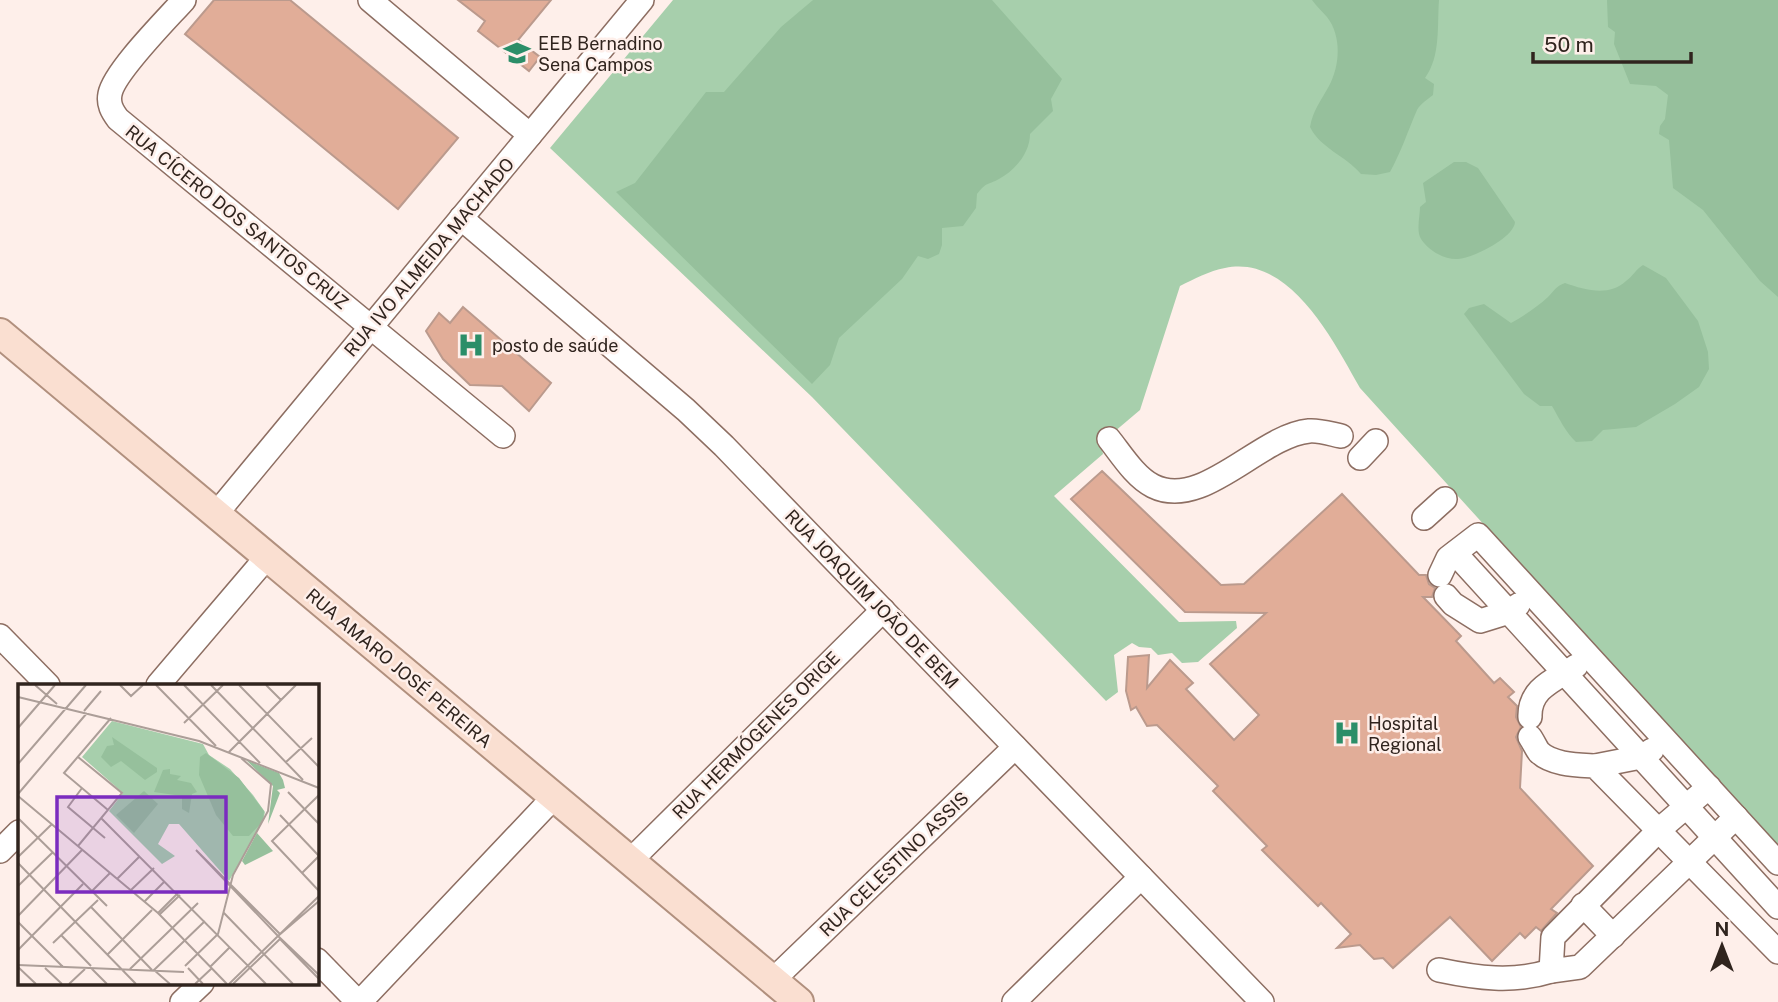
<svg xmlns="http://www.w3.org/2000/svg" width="1778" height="1002" viewBox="0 0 1778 1002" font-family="'Public Sans',sans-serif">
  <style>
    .green { fill: #a7cfac }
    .forest { fill: #96c09c }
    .building { fill: #e1ad98; stroke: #bb9a8d; stroke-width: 2 }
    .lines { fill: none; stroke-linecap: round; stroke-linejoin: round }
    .minor-casing { stroke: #8d6e62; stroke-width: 26 }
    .major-casing { stroke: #b1907e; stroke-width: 32 }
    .minor { stroke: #fff; stroke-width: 23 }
    .major { stroke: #fadfd1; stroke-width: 28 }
    .labels { text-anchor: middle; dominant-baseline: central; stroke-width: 5; stroke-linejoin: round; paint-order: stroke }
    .poi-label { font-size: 18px; fill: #30241e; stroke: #feefea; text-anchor: start }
    .street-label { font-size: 18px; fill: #30241e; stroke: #feefea }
    .inset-road { fill: none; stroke: #ac9e98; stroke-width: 2 }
    .view { fill: #7b2cbf; fill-opacity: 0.15; stroke: #7b2cbf; stroke-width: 3.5 }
    .inset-edge { fill: none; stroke: #30241e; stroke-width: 3.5 }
  </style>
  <rect width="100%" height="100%" fill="#feefea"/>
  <!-- green -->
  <path class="green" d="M673,0H1778V849L1360,388C1334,342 1290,254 1225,268C1209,271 1194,279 1180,286L1140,410L1101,443L1103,454L1054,496L1179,622L1236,621L1237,628L1198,662L1182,663L1172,653L1158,655L1151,648L1139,647L1132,643L1114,655L1118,692L1106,701L812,397L550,148Z"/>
  <!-- forest -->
  <g class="forest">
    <path d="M813,0H992L1062,79L1051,99L1053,111L1030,134C1030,152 1016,170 999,179C988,185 986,182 977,194L976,208L963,226L942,228V245L939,254L928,259L918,256L902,279L839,338L830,365L812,384L616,192L635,183L706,92H724L781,27Z"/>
    <path d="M1312,0H1439C1437,26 1441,56 1425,78L1434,84L1433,95C1428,99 1420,104 1417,110C1408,131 1401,152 1390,172L1376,175L1361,174C1346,156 1320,148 1310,127C1313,110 1321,101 1329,86C1340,66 1342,36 1327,17C1322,11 1316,6 1312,0Z"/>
    <polygon points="1607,0 1778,0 1778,297 1760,281 1703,210 1673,188 1669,140 1659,134 1660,126 1665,119 1668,95 1656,86 1630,84 1614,44 1615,32 1608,27"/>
    <path d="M1454,162H1466L1478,168L1515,222C1514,238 1473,258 1458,259C1445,260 1429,251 1421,239C1416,231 1420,216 1420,207L1426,202L1423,183Z"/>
    <path d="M1643,265L1666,278L1698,321L1708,352L1709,369L1699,387L1675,404L1636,427L1603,430L1592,441L1576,442C1566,433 1559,418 1552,406H1540L1524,394L1464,314L1469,308L1484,304L1511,323C1524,316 1537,307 1548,297C1555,290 1556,286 1565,283C1585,290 1609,297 1626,281C1633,276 1636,269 1643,265Z"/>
  </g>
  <!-- building -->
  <g class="building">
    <polygon points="214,0 290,0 458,138 398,209 185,34"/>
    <polygon points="458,0 551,0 518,40 540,57 529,71 478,31 485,21"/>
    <polygon points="463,307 551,383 529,411 502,386 470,385 443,359 426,331 439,313 450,323"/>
    <polygon points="1102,471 1221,585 1244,584 1342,494 1419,575 1426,575 1429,584 1435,588 1432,597 1423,597 1461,636 1456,641 1494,683 1500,678 1514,692 1508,697 1517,706 1516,717 1521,727 1516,737 1522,751 1520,788 1593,866 1551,909 1557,913 1541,931 1536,927 1525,938 1520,933 1492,961 1450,917 1393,968 1383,958 1374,959 1360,945 1337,948 1351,934 1321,903 1318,906 1262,850 1267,846 1213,791 1218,786 1157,725 1147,726 1136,707 1131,710 1126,691 1128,657 1149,655 1147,688 1170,660 1193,683 1186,689 1234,740 1259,715 1210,664 1266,613 1185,612 1071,499"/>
  </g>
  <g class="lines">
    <!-- minor casing -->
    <g class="minor-casing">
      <g id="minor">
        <path d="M184,0C167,19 114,72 110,94C108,104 112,111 118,119L503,436"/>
        <polyline points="370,0 530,135"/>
        <polyline points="461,218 686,410 724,446 1262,1002"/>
        <path d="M1109,439C1121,454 1135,477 1153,486C1203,511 1259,436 1309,431C1319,430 1331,434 1341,436"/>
        <polyline points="1360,458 1376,441"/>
        <polyline points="216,514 642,0"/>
        <polyline points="1424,518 1445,499"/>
        <polyline points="1455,553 1778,907"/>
        <polyline points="1440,575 1448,558 1478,535 1778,863"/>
        <polyline points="1446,596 1453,604 1480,621 1509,612 1518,605"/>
        <polyline points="0,636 48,685"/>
        <polyline points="158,685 267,557"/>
        <path d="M1530,717C1529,688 1555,680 1576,666"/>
        <path d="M1530,737C1533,741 1536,748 1539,752C1552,765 1579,765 1595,766L1778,952"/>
        <polyline points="1595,766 1641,757 1652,750"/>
        <polyline points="1709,787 1660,829 1553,937 1551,971 1580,967 1736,817"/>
        <polyline points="0,851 19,832"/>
        <polyline points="630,861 883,610"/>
        <polyline points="1583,905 1613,936"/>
        <polyline points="317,960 358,1002"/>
        <path d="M1439,970C1477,978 1513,983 1551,971"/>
        <polyline points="773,980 1015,747"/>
        <polyline points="182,1002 202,983"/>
        <polyline points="360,1002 554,797"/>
        <polyline points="1014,1002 1141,877"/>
      </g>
    </g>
    <!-- major casing -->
    <g class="major-casing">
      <polyline id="major" points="0,333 799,1002"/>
    </g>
    <!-- minor -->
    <use href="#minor" class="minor"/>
    <!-- major -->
    <use href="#major" class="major"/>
  </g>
  <!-- icons -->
  <defs>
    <g id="school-bare" transform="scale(2.1)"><path d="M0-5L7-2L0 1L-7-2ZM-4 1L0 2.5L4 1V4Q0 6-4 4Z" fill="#2b8e68" stroke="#feefea" stroke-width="2.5" paint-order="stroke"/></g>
    <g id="hospital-bare" transform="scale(2.1)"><path d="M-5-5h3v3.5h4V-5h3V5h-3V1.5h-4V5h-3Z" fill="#2b8e68" stroke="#feefea" stroke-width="2.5" paint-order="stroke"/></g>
  </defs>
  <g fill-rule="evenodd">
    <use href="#school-bare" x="517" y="53"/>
    <use href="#hospital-bare" x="471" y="345"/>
    <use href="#hospital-bare" x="1347" y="733"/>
  </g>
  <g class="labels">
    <!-- poi labels -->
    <g class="poi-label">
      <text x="538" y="43">EEB Bernadino<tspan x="538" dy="21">Sena Campos</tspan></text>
      <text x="492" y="345">posto de saúde</text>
      <text x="1368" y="723">Hospital<tspan x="1368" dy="21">Regional</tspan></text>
    </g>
    <!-- street labels -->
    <g class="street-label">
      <text transform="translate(237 217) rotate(39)">RUA CÍCERO DOS SANTOS CRUZ</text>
      <text transform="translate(429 257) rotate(-50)">RUA IVO ALMEIDA MACHADO</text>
      <text transform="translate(872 599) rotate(46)">RUA JOAQUIM JOÃO DE BEM</text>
      <text transform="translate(399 668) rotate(40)">RUA AMARO JOSÉ PEREIRA</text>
      <text transform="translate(756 735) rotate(-45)">RUA HERMÓGENES ORIGE</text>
      <text transform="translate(894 864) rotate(-44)">RUA CELESTINO ASSIS</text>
    </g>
  </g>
  <!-- overview -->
  <g transform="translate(18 684)">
    <rect width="301" height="301" fill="#feefea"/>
    <path d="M94,37L185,60L191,71L212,85L235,111L247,128L245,137L211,197L161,140H151L140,160L157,172L144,180L91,127L105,109L64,73Z" fill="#a7cfac"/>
    <path d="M94,53L139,84V88L127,96L103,77L93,83L83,73L89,62L96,61ZM188,69L221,94L246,127L245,137L231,152H215L198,131L181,91L182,73ZM228,76L261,89L265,96L267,104L259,106L262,109L250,140L255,102ZM152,85V90L163,92L159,96L173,99L179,108L174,110L171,129L164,125V112L136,108L145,86ZM126,107L140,120L116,149L98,131ZM239,149L255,167L227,181L224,177Z" fill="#96c09c"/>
    <path class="inset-road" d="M17,1L39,20M102,1L113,12L125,1M138,1L198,62M166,1L242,79M193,1L285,96M221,1L301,83M248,1L263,16M0,13L181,57L301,104M66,27L83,7M166,39L205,1M0,44L37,1M211,68L278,1M268,78L294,54M0,80L68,1M64,104L50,123L87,154M270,108L301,140M0,110L69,29M301,111L254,157L301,207M0,112L140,229L209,300M90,126L46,89L93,34M262,131L301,172M83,134L248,300M1,135L89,222M60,162L104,109L60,73M0,173L34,140M0,179L118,300M284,189L301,172M99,195L122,172M0,202L34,169M113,206L136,184M73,208L92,189M301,217L260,252L301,291M126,218L147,197M73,223L134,286M205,228L275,300M140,229L160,209M141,231L162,211M0,232L64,166M0,238L45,283M43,251L73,282M35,259L80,216M0,266L65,200M89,271L134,226M0,281L166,288M167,282L200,250L215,191L250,127L253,100L223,74M0,283L18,300M192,283L212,263M27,284L44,300M73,284L89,300M170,284L185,300M112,285L180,219M51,300L67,285M152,300L136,286L187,237M177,300L193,285M211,300L260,252L178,166L262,250L301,212M215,300L262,255L301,295"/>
    <path class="view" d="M39,113H208V208H39Z"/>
    <rect width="301" height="301" class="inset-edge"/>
  </g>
  <!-- north arrow -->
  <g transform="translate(1722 946)" stroke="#feefea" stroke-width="5" paint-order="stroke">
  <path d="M0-5L12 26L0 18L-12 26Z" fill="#30241e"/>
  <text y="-10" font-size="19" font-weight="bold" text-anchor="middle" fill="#30241e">N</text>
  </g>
  <!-- scale -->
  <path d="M1533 52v10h158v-10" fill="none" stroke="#30241e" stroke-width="3.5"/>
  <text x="1544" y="52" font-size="21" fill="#30241e" stroke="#feefea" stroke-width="5" paint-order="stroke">50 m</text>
</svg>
